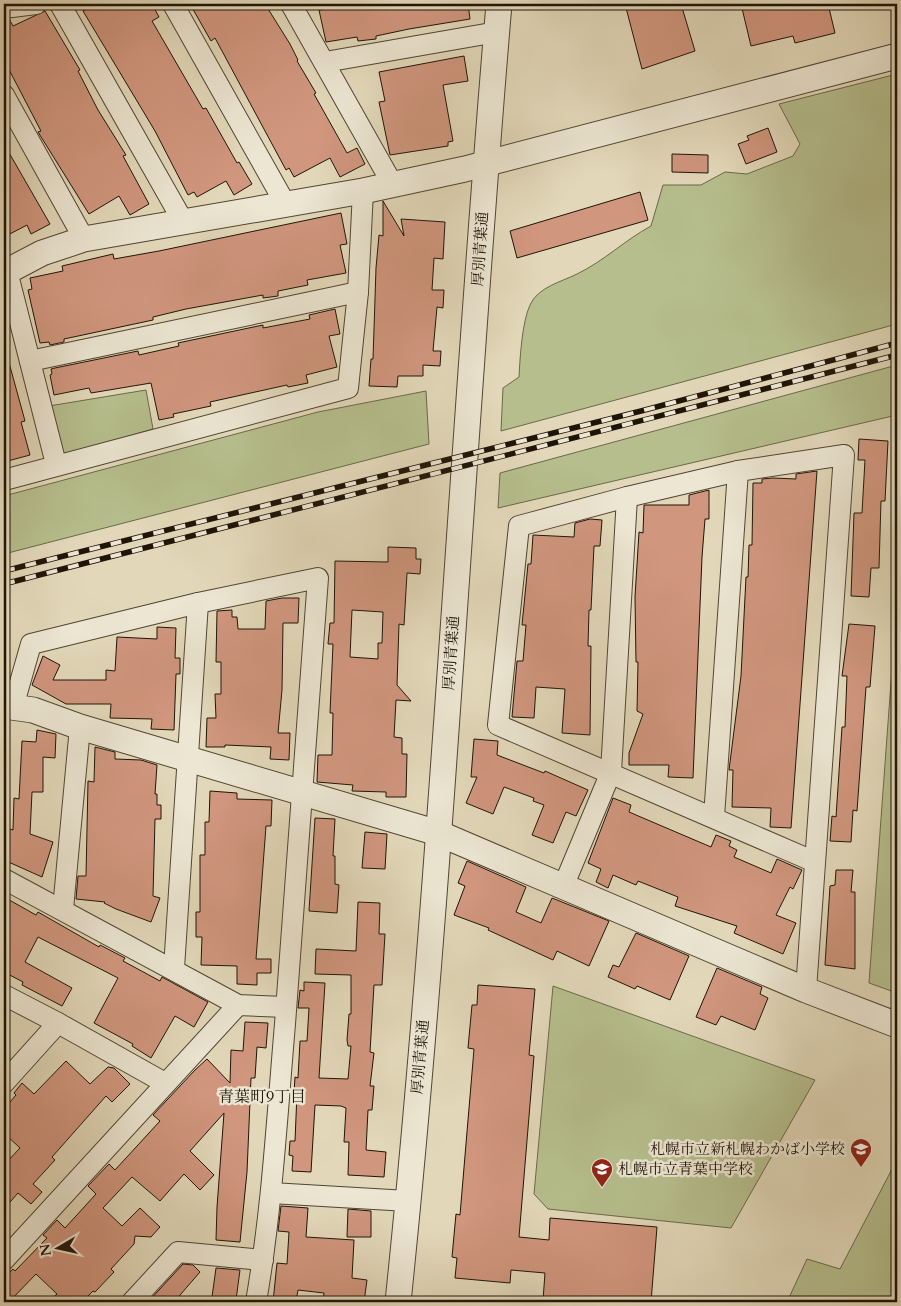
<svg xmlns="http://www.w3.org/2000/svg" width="901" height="1306" viewBox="0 0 901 1306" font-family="Cardo,'Noto Serif JP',serif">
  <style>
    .green { fill: #b6be8d; stroke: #6a694a }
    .building { fill: #d0967e; stroke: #1f1408; fill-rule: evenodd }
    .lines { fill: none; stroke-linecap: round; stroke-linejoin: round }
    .minor-casing { stroke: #504534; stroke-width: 22 }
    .tertiary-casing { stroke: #504534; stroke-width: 27 }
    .minor { stroke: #ece6d2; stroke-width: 20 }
    .tertiary { stroke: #ece6d2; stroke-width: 25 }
    .rail-casing { stroke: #1f1408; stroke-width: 5.5 }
    .rail { stroke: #ece6d2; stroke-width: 4; stroke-dasharray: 11; stroke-linecap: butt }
    .labels { text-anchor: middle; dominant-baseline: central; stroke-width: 5; stroke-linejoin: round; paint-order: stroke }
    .street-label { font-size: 15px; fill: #1f1408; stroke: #ece6d2 }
    .poi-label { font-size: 15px; fill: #1f1408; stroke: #ece6d2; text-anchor: end }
    .neighbourhood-label { font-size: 16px; fill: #1f1408; stroke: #ece6d2 }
  </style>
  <rect width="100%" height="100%" fill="#e2d8b9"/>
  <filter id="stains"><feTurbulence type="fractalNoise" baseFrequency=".004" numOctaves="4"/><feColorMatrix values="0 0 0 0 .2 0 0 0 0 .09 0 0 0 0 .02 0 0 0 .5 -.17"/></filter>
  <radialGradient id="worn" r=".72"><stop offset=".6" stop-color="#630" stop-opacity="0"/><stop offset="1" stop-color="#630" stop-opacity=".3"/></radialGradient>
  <!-- green -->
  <g class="green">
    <path d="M897,74V324L501,431L503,388L519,377C520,358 522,322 530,305C538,287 561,282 577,274C604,261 625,240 651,226L663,185H701L725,172L747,174L793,156L800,144L779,104Z"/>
    <polygon points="897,365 897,415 498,508 500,473"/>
    <polygon points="146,390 153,429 63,455 49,406"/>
    <polygon points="426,391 429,444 4,554 4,496 318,412"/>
    <polygon points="897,600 897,993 869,983"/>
    <polygon points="553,986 815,1080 731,1228 548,1209 534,1194"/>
    <polygon points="897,1155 897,1302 787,1302 807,1259 840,1269 890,1173"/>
  </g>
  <!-- building -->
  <g class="building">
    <polygon points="96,4 152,4 159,17 152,21 203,109 206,108 237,163 239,162 252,184 234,195 226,181 197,197 194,192 188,195 155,131 83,11"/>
    <polygon points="190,4 265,4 290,44 298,60 297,61 316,93 314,94 347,153 357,148 365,164 340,177 330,158 294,177 289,168 286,170 215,38 211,41"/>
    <polygon points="369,4 371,6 384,4 468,4 470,19 409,29 376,36 376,39 358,41 357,37 326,42 319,10"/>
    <polygon points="625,4 681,4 695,51 642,69"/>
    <polygon points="741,4 828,4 835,33 795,43 793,36 751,46"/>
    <polygon points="45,11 80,70 78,71 98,110 126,155 123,156 149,204 130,215 119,196 89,214 38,132 41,131 4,60 4,20 9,19 13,26"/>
    <polygon points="464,56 468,81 443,85 453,141 448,142 448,146 390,155 379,102 385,101 379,72"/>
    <polygon points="768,128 777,152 746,164 738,144 749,140 747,136"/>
    <polygon points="4,144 50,224 31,234 27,225 4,237"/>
    <polygon points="672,154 708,155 708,173 672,172"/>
    <polygon points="640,192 648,220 517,258 510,231"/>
    <polygon points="383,201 404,236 401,219 445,222 443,259 434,258 432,290 444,290 443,308 437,307 433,351 441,351 440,366 423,365 423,376 398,376 397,387 369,386 371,359 373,359 376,268 379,235 383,236"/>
    <polygon points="341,213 347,244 340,245 346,273 307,280 308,285 278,291 278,296 263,298 263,295 186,309 153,317 153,320 64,339 64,342 50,345 49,342 40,343 28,290 32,289 30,278 63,271 62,266 113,254 114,259 159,251"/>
    <polygon points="335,309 340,334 329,336 337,367 306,375 308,383 288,387 287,385 210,402 211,406 173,414 174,417 159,420 151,383 91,393 89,388 54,395 50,375 52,374 51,369 55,368 138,351 139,355 179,346 178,343 244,329 263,325 263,328 310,319 309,315"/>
    <polygon points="4,359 8,359 25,421 21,422 30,455 4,462"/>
    <polygon points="859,439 888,441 885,501 881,501 879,568 871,568 869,597 851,596 854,513 862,513 865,460 858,460"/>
    <polygon points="817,471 791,828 770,827 771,808 732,807 733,770 729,770 741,676 746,577 748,577 749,545 752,545 753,483 762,483 762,479 773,478 796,479 796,474"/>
    <polygon points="709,490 709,519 705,519 702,557 693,778 668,777 669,765 629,765 629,753 643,714 637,711 638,662 636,662 635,597 639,532 643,533 644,505 689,505 689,495"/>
    <polygon points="590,519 602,520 600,546 594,546 591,610 589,610 588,646 591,646 590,735 562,733 565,689 536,687 534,718 512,717 517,661 523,661 526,625 522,625 524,605 528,564 531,564 533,535 574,537 575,523"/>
    <path d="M388,547L416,548V559H421L420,574L407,573L404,625L399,624L397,685L411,701L396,700L394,737L402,738V754H407L406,797H386V792L352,791L353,785L317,782L318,755H332L333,713H330L333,644H328L330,623H334L335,561L388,562ZM352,610L383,612L382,643H378V659L350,657Z"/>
    <polygon points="282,598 299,598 298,623 283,623 282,690 278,733 290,733 289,760 270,759 271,747 225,745 225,747 206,747 207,718 216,718 215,694 221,694 221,662 216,662 217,611 232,610 232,617 237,617 238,629 265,629 266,601"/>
    <polygon points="849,624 875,626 870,687 866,687 857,811 853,810 851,842 830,841 832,816 836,817 842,727 845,727 847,676 842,676"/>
    <polygon points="157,627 176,628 175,658 180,658 180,674 176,674 174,730 151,729 152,719 110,718 111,704 66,704 32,685 43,656 60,665 53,680 106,680 106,670 115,671 117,637 157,639"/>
    <polygon points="37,730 56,734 55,758 43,757 43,792 32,792 30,834 53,842 42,877 4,860 4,827 13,830 14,798 19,799 22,741 36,742"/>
    <polygon points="474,739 498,741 497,755 544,773 545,771 588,790 576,816 566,812 553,843 532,835 544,805 533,801 534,798 504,787 493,814 466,803 477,777 471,777"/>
    <polygon points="95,747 115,752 115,759 141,760 157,765 155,794 157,794 157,805 161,805 161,819 155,819 153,896 160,898 151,922 116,909 104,903 105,902 76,899 78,876 86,876 88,781 94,782"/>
    <polygon points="210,791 237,793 237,799 272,800 271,826 266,826 256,959 271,959 271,973 257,973 257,985 237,984 237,966 201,965 202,937 196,937 196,912 200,912 200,855 205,855 205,822 209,822"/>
    <polygon points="613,798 631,805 629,812 711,847 716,835 731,841 729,846 737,850 734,857 771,873 777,859 802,870 793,889 790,887 776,915 796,923 783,954 734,933 737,926 675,906 678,897 638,881 636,885 613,875 608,888 596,882 601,869 588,863"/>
    <polygon points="315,818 335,819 333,856 335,856 335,884 339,885 337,913 309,911"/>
    <polygon points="365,832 387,834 385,869 362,868"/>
    <polygon points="467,861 526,887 516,912 541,923 552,898 609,921 589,966 557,951 553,960 488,930 489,928 454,915 465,886 458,883"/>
    <polygon points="836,870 853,870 851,892 855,892 855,969 825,965 830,886 835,885"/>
    <polygon points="4,897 36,915 38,912 99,947 100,945 125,958 123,961 160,981 162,977 208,1002 194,1027 175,1016 151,1058 132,1046 133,1044 94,1023 118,978 38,937 25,962 72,988 62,1006 22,985 23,982 4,972"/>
    <polygon points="358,902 380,903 379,934 385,934 382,985 374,985 370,1052 374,1053 370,1086 374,1086 372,1110 368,1110 366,1150 386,1152 384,1177 348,1175 349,1142 344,1142 346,1108 341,1106 315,1105 311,1172 292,1171 293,1156 289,1155 290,1141 295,1141 297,1093 294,1093 295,1077 298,1078 300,1041 307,1041 309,1008 298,1008 300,990 304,991 304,982 325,983 319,1078 348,1079 351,1046 348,1046 347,1040 349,1014 351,1014 351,975 315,974 316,949 356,951"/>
    <polygon points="636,933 689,956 670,1000 637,986 635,989 608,977 613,965 619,967"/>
    <polygon points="717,968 762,987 760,994 768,998 755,1030 721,1016 716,1025 696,1017"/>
    <polygon points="478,985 535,989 529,1055 534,1056 519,1237 549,1240 550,1218 657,1227 651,1302 574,1302 543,1300 545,1273 511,1270 510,1283 455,1278 457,1258 452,1257 456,1214 460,1215 474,1049 468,1048 472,1005 477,1005"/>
    <polygon points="245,1022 268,1023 266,1048 257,1047 255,1078 251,1078 247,1172 240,1242 216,1240 217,1207 224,1113 190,1151 214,1175 200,1190 184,1174 160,1201 132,1177 103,1208 122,1226 140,1208 160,1227 151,1237 135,1236 134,1244 111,1269 114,1272 95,1292 93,1291 82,1302 48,1302 57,1294 36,1274 9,1302 4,1302 4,1278 13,1269 15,1271 47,1238 43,1235 57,1220 65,1228 96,1194 88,1186 109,1164 115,1170 160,1121 153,1115 195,1070 207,1059 230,1083 231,1050 243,1051"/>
    <polygon points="66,1061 90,1084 108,1067 114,1068 130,1084 112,1102 106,1096 52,1157 55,1160 33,1184 42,1192 31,1204 18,1193 4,1209 4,1165 20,1148 4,1133 4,1109 16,1095 14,1093 22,1083 34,1094"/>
    <polygon points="281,1206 308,1208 306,1237 354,1240 352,1278 367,1280 364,1302 323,1302 324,1293 298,1290 296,1302 273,1302 277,1263 287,1264 289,1232 278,1231"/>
    <polygon points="348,1209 371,1211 371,1237 347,1237"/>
    <polygon points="183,1264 193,1265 200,1272 174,1302 148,1302"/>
    <polygon points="216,1268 240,1270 236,1300 212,1297"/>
  </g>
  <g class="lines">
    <!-- minor casing -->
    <g class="minor-casing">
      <g id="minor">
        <polyline points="60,4 184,223"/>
        <polyline points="173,4 286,205"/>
        <polyline points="291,4 393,185"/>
        <polyline points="4,8 36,4"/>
        <polyline points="325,62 497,32"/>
        <polyline points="4,95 84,239"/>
        <polyline points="7,271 56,464"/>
        <polyline points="30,361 358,292"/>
        <polyline points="4,480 348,388 358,292 363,191"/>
        <path d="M13,707L31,644L198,603L318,578C308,726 297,875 285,1024C277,1117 272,1210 256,1302"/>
        <polyline points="714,817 738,471"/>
        <polyline points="4,879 238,1005 286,1007"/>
        <polyline points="563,887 611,772 627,497"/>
        <polyline points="63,909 80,727"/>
        <polyline points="174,968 198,603"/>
        <polyline points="806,990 844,455 738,471 627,497 519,526 498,725 815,862"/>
        <polyline points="4,995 58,1023 165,1083"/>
        <polyline points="4,1083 58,1023"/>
        <polyline points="271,1193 408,1201"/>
        <polyline points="4,1260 238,1005"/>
        <polyline points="132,1302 178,1252 263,1260"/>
      </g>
    </g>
    <!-- tertiary casing -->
    <g class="tertiary-casing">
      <g id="tertiary">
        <polyline points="4,273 42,253 84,239 363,191 465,169 897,56"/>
        <polyline points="4,706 33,710 80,727 438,833 806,990 897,1025"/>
        <path d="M398,1302C443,870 462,436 499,4"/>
      </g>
    </g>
    <!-- minor -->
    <use href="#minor" class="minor"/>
    <!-- tertiary -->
    <use href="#tertiary" class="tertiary"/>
    <!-- rail casing -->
    <g class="rail-casing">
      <g id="rail">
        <polyline points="4,571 641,411 897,343"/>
        <polyline points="4,584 897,355"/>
      </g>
    </g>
    <!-- rail -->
    <use href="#rail" class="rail"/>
  </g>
  <!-- icons -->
  <defs>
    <g id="school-pin" transform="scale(1.125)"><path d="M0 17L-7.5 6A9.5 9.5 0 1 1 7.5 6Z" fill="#8f2418" stroke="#ece6d2"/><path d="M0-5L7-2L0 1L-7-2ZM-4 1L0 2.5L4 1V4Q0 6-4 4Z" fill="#fff"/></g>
  </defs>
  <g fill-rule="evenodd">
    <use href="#school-pin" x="861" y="1149"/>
    <use href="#school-pin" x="602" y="1169"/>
  </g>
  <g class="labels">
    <!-- street labels -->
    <g class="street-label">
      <text transform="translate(480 249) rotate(-86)">厚別青葉通</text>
      <text transform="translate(451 653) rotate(-86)">厚別青葉通</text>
      <text transform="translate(420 1057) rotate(-85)">厚別青葉通</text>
    </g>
    <!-- poi labels -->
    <g class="poi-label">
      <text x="845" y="1149">札幌市立新札幌わかば小学校</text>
      <text x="618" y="1169" text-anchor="start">札幌市立青葉中学校</text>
    </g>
    <!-- neighbourhood labels -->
    <g class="neighbourhood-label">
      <text x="262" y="1097">青葉町9丁目</text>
    </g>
  </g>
  <!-- margin -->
  <rect width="901" height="1306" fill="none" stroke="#e2d8b9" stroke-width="20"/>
  <rect x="5" y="5" width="891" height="1296" fill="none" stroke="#1f1408" stroke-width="2.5"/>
  <rect x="10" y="10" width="881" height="1286" fill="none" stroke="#1f1408"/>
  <!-- north arrow -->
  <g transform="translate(58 1248) rotate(261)" stroke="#ece6d2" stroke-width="4" paint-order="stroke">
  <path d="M0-4L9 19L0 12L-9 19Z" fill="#1f1408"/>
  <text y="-8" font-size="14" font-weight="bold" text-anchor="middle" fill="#1f1408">N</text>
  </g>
  <rect width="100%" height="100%" filter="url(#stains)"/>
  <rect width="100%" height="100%" fill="url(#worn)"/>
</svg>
